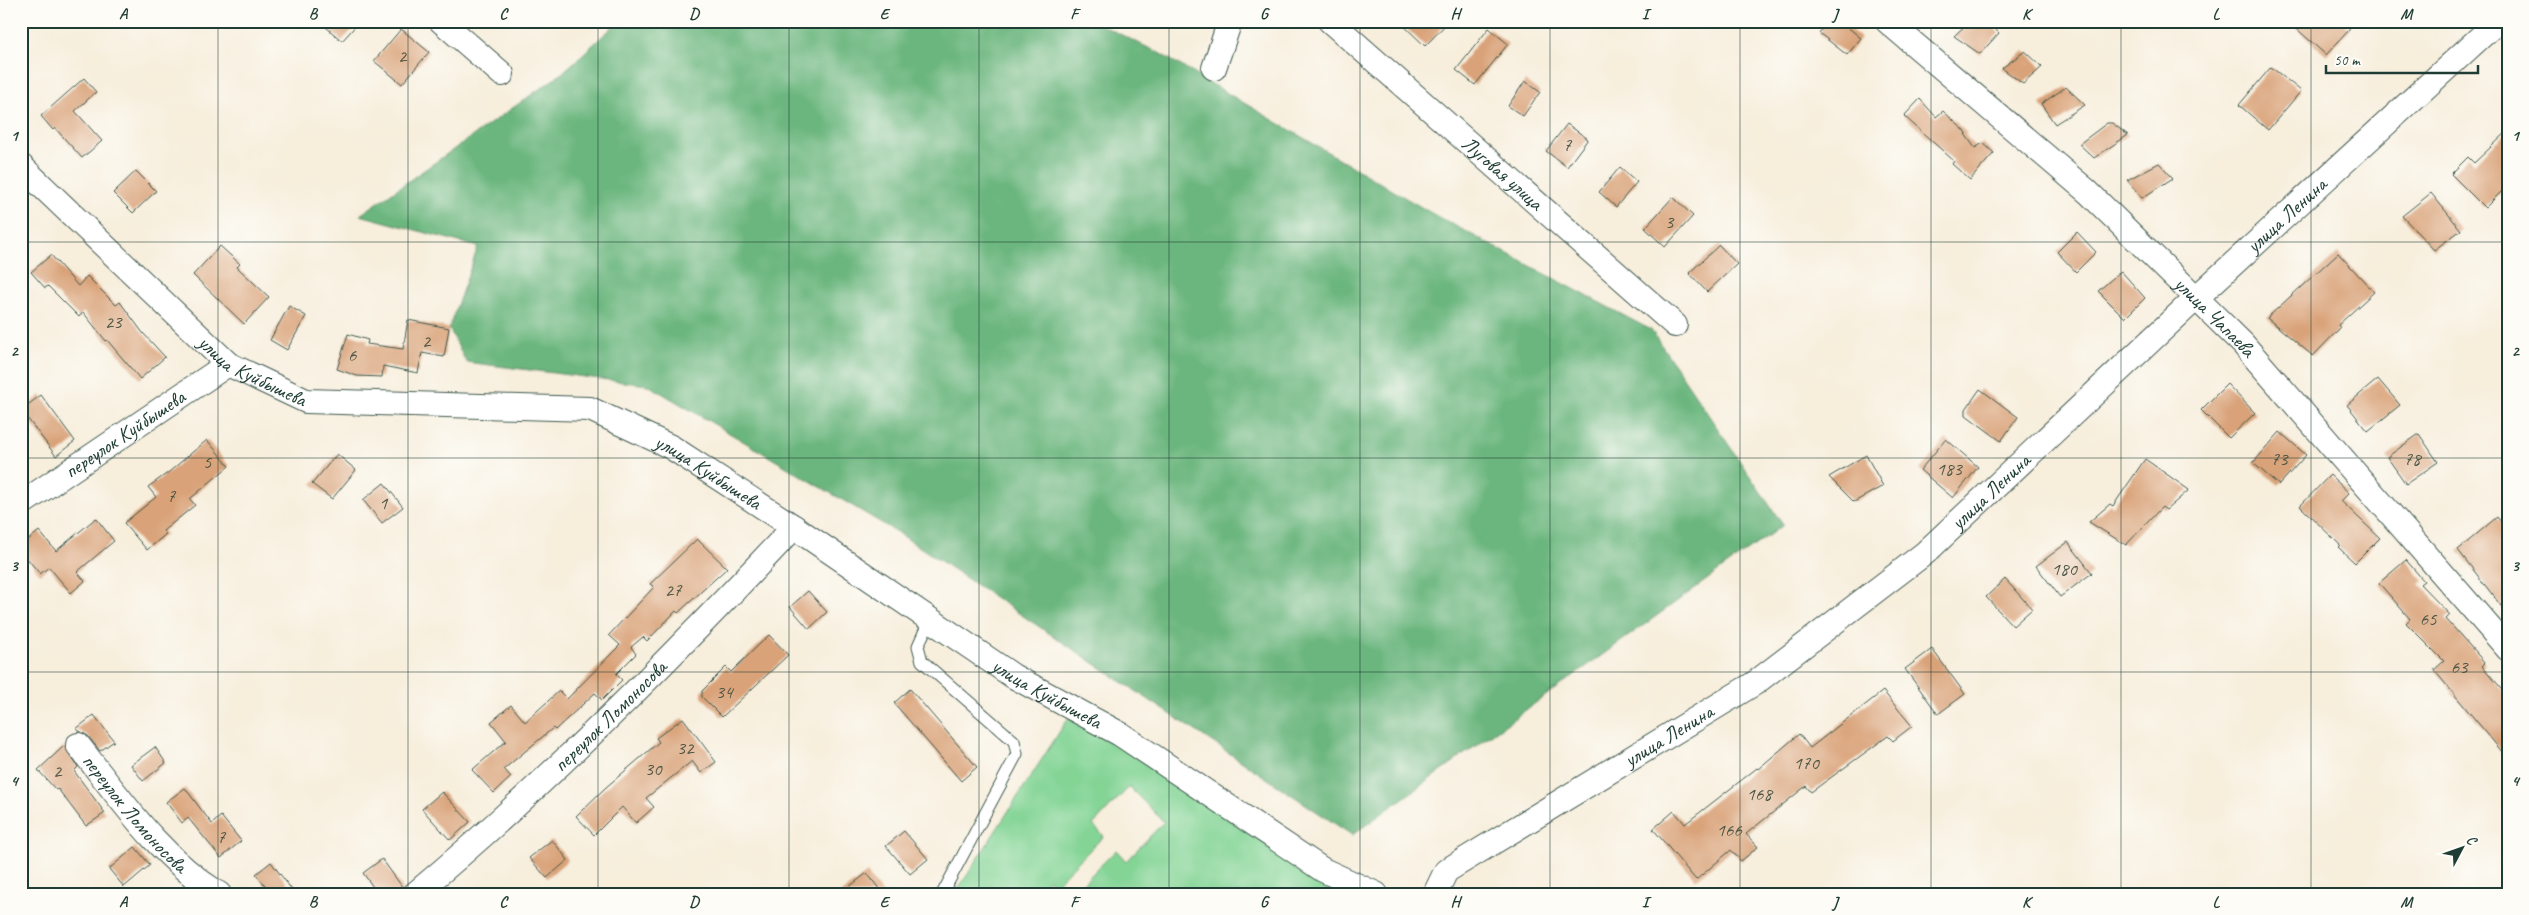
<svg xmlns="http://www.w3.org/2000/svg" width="2529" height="915" viewBox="0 0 2529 915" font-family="Caveat,sans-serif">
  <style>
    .green { fill: #83d495; stroke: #518864 }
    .forest { fill: #6ab67e; stroke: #447a59 }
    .building { fill: #d9a278 }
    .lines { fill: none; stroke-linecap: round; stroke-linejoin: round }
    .service-casing { stroke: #3f584d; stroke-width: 13 }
    .minor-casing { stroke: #3f584d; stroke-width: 26 }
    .service { stroke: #fff; stroke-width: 11 }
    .minor { stroke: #fff; stroke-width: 24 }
    .grid { fill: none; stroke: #1f3d34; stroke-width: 1; stroke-opacity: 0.55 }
    .labels { text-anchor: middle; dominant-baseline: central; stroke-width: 5; stroke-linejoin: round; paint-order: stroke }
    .number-label { font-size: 19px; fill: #4e5645 }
    .street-label { font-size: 21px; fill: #1f3d34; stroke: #fdfcf7 }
    .neatline { fill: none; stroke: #1f3d34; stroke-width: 2 }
    .grid-label { font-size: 16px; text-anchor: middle; font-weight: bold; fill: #1f3d34 }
  </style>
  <rect width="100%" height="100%" fill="#fdfcf7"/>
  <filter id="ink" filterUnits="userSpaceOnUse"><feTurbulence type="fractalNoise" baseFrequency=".02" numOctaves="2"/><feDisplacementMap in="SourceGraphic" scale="10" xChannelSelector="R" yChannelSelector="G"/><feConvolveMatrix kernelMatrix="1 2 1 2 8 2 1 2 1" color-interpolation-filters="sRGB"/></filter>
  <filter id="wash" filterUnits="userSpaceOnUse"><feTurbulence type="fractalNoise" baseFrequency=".0096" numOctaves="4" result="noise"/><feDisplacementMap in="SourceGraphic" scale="20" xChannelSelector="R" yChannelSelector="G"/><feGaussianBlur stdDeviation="1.12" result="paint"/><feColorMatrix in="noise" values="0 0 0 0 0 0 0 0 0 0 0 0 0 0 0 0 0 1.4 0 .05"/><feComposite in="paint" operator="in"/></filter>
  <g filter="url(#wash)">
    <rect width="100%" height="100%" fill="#f7eedc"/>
    <!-- green -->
    <polygon class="green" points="1069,717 1076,718 1333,886 1336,894 1072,894 1116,850 1126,861 1164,822 1129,787 1093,825 1104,836 1054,886 1049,879 1036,894 998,894 991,886 986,894 955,894"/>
    <!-- forest -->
    <polygon class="forest" points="619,21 1093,21 1159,53 1433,214 1651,330 1783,525 1352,835 900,534 648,385 466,362 449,328 478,247 360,215 561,74"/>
    <g id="blocks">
      <!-- building -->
      <g class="building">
        <polygon points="319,21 360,21 342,41"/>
        <polygon points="1399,21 1449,21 1425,46"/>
        <polygon points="1828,21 1840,21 1861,38 1847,55 1819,33"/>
        <polygon points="1970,21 1987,21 1999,33 1980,54 1954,36"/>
        <polygon points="2288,21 2341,21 2350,29 2326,55"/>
        <polygon points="1489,28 1508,44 1475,85 1456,70"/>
        <polygon points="401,29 429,52 402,84 374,61"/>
        <polygon points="2025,51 2042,67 2023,84 2002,68"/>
        <polygon points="2271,67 2301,91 2268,130 2239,105"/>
        <polygon points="84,78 96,92 75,111 102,141 82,158 55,128 53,130 41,116"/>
        <polygon points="1525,81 1540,92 1523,116 1508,106"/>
        <polygon points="2066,87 2085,105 2055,124 2041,104"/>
        <polygon points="1920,99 1936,117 1943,111 1967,133 1965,134 1975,148 1983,143 1994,153 1970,180 1952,164 1954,161 1904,116"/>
        <polygon points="2107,123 2112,123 2128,135 2094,158 2079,144"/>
        <polygon points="1567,124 1588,139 1567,167 1546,151"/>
        <polygon points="2508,131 2508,185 2485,208 2451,174 2468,157 2474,163"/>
        <polygon points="2159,163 2173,178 2142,198 2127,180"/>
        <polygon points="1620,167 1637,182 1616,207 1599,192"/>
        <polygon points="136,171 156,191 133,213 113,193"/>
        <polygon points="2431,193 2461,230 2434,250 2402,216"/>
        <polygon points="1673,197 1693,216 1665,247 1645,228"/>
        <polygon points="2077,232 2096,252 2076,272 2057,252"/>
        <polygon points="1719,245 1737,264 1707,292 1689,273"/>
        <polygon points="220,246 240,264 237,267 269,297 244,324 193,275"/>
        <polygon points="2338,253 2374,292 2338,325 2340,328 2313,356 2267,318"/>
        <polygon points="51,255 78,286 87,276 116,305 120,302 143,333 165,357 140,379 107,340 106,341 83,312 79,317 48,286 45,288 31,272"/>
        <polygon points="2121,271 2145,298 2125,318 2098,291"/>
        <polygon points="289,306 306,316 287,350 270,340"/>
        <polygon points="408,320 449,328 444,357 422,353 418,373 383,366 382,377 357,376 337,369 348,334 368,340 367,344 403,349"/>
        <polygon points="2378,379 2400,405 2368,431 2347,405"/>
        <polygon points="2227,384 2255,413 2229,438 2201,410"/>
        <polygon points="1980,389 2018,417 2001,441 1966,415 1966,409"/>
        <polygon points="41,395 75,441 56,456 21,410"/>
        <polygon points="2280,432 2306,455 2279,485 2253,463"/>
        <polygon points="2419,434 2438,462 2406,484 2387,457"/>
        <polygon points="1946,439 1978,467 1953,498 1920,470"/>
        <polygon points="207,440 229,466 190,499 195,505 163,531 166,534 147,550 124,523 156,497 148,487 169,472"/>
        <polygon points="337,454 356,470 332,499 312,484"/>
        <polygon points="1866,455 1883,486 1854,502 1829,477"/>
        <polygon points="2145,459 2189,490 2166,510 2162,507 2126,545 2089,522 2110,504 2113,506"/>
        <polygon points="2330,475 2349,493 2341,501 2380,538 2355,563 2338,547 2340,545 2300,506"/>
        <polygon points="384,483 403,507 382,523 363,500"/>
        <polygon points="2497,517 2508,530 2508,615 2458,550"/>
        <polygon points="96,518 114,541 77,572 85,581 71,593 49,567 40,574 21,551 21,546 39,531 56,551"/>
        <polygon points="697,539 727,568 678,613 676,611 647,641 643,637 631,647 636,654 616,674 622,680 602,700 595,693 555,730 553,728 504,769 511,777 494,793 472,770 506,741 491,722 511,705 525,722 559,691 567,699 620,645 609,635 654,587 650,584"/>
        <polygon points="2068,542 2092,573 2060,597 2036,566"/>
        <polygon points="2406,560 2424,581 2420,584 2450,615 2446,619 2485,663 2482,666 2508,696 2508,759 2434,670 2444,661 2406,623 2410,619 2379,583"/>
        <polygon points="2005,579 2032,609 2013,626 1986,597"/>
        <polygon points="808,591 827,612 809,629 790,607"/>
        <polygon points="769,635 788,655 722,717 702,697 702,691 726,667 731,672"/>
        <polygon points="1932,649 1965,694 1938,714 1905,669"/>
        <polygon points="910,689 977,767 961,781 894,703"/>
        <polygon points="1883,691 1912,726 1893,741 1888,736 1811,792 1806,786 1746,834 1758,847 1741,861 1731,850 1696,880 1653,829 1674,811 1685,824 1757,768 1758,769 1799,734 1810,748"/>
        <polygon points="94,715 114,741 100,751 88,736 76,729"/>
        <polygon points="683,718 716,762 701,773 692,761 646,798 654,807 636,823 622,807 594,835 576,816 605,788 659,742 656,738"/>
        <polygon points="64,746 78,767 74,771 105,813 86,826 58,789 56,790 38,770"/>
        <polygon points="155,747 166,763 143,781 131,765"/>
        <polygon points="185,788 212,824 221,816 241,841 221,858 188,818 182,823 166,802"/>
        <polygon points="442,792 470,822 450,840 422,809"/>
        <polygon points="904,831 928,859 910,874 886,846"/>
        <polygon points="552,840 568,860 547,878 529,858"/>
        <polygon points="135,847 150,865 124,887 109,869"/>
        <polygon points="382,859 403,888 402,894 378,894 363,873"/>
        <polygon points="271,862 295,894 272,894 256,874"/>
        <polygon points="867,873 883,894 840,894"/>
      </g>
    </g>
  </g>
  <g filter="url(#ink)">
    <use href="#blocks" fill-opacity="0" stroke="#3f584d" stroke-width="1"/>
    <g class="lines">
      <!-- service casing -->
      <g class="service-casing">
        <polyline id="service" points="930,619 918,646 922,661 1014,741 1017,754 942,894"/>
      </g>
      <!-- minor casing -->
      <g class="minor-casing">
        <g id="minor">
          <polyline points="441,21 502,74"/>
          <path id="s1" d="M1330,21L1675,325"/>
          <path id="s2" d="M1887,21L2088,192L2243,344L2508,649"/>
          <polyline points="1214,68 1230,21"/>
          <path id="s3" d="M21,166L228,364L306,401L590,409L671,447L794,527L1013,676L1120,734L1323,870L1376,894"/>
          <path id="s4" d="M21,504L228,364"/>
          <path id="s5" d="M78,745C120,798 160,858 219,894"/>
          <path id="s6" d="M415,894C550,781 674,655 794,527"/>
          <path id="s7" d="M1435,894L1446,871L1755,683L1925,553L2196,298L2498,21"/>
        </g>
      </g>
      <!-- service -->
      <use href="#service" class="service"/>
      <!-- minor -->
      <use href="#minor" class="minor"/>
    </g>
  </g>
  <!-- grid -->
  <path class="grid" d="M218,21V894M408,21V894M598,21V894M789,21V894M979,21V894M1169,21V894M1360,21V894M1550,21V894M1740,21V894M1931,21V894M2121,21V894M2311,21V894M21,242H2508M21,458H2508M21,672H2508"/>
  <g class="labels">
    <!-- number labels -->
    <g class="number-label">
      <text x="402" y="56">2</text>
      <text x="1567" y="145">7</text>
      <text x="1669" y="222">3</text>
      <text x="113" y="322">23</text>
      <text x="426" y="341">2</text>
      <text x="352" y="355">6</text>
      <text x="2279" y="459">73</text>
      <text x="2412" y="459">78</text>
      <text x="207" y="462">5</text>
      <text x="1949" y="469">183</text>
      <text x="171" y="496">7</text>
      <text x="383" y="503">1</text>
      <text x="2064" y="569">180</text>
      <text x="673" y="590">27</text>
      <text x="2428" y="619">65</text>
      <text x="2459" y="667">63</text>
      <text x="724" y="692">34</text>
      <text x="685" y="748">32</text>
      <text x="1806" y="763">170</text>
      <text x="653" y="769">30</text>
      <text x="57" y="771">2</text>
      <text x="1759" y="794">168</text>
      <text x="1729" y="830">166</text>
      <text x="221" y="837">7</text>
    </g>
    <!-- street labels -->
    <g class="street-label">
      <text stroke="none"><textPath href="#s1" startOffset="230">Луговая улица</textPath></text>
      <text stroke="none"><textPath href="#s7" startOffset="1096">улица Ленина</textPath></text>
      <text stroke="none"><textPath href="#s2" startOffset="442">улица Чапаева</textPath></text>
      <text stroke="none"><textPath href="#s3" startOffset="311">улица Куйбышева</textPath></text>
      <text stroke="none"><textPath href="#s4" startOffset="125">переулок Куйбышева</textPath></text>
      <text stroke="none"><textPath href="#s3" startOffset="791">улица Куйбышева</textPath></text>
      <text stroke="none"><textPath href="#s7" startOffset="691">улица Ленина</textPath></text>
      <text stroke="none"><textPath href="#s3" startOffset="1196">улица Куйбышева</textPath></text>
      <text stroke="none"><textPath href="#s6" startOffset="264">переулок Ломоносова</textPath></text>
      <text stroke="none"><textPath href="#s7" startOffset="286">улица Ленина</textPath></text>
      <text stroke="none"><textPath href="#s5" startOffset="89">переулок Ломоносова</textPath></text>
    </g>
  </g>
  <!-- margin -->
  <rect width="2529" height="915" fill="none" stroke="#fdfcf7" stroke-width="55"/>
  <!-- north arrow -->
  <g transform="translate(2462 848) rotate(49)" stroke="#fdfcf7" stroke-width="4" paint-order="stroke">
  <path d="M0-4L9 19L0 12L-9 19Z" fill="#1f3d34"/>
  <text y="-8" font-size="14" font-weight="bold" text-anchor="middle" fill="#1f3d34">С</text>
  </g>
  <!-- scale -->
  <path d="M2326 65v8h152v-8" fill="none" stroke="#1f3d34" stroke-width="2.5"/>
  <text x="2334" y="65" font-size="15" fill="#1f3d34" stroke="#fdfcf7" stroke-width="4" paint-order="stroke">50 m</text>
  <rect x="28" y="28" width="2474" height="860" class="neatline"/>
  <g class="grid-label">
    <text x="123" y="19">A</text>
    <text x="313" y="19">B</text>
    <text x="503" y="19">C</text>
    <text x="694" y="19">D</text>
    <text x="884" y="19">E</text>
    <text x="1074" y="19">F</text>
    <text x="1264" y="19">G</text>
    <text x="1455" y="19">H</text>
    <text x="1645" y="19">I</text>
    <text x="1835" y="19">J</text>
    <text x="2026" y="19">K</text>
    <text x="2216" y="19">L</text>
    <text x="2406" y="19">M</text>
    <text x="14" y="141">1</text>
    <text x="2515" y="141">1</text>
    <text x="14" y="356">2</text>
    <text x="2515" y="356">2</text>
    <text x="14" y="571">3</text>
    <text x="2515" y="571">3</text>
    <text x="14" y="786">4</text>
    <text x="2515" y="786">4</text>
    <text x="123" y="907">A</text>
    <text x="313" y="907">B</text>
    <text x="503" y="907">C</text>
    <text x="694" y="907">D</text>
    <text x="884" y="907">E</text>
    <text x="1074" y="907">F</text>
    <text x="1264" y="907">G</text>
    <text x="1455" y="907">H</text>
    <text x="1645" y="907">I</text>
    <text x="1835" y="907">J</text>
    <text x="2026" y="907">K</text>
    <text x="2216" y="907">L</text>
    <text x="2406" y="907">M</text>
  </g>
</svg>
